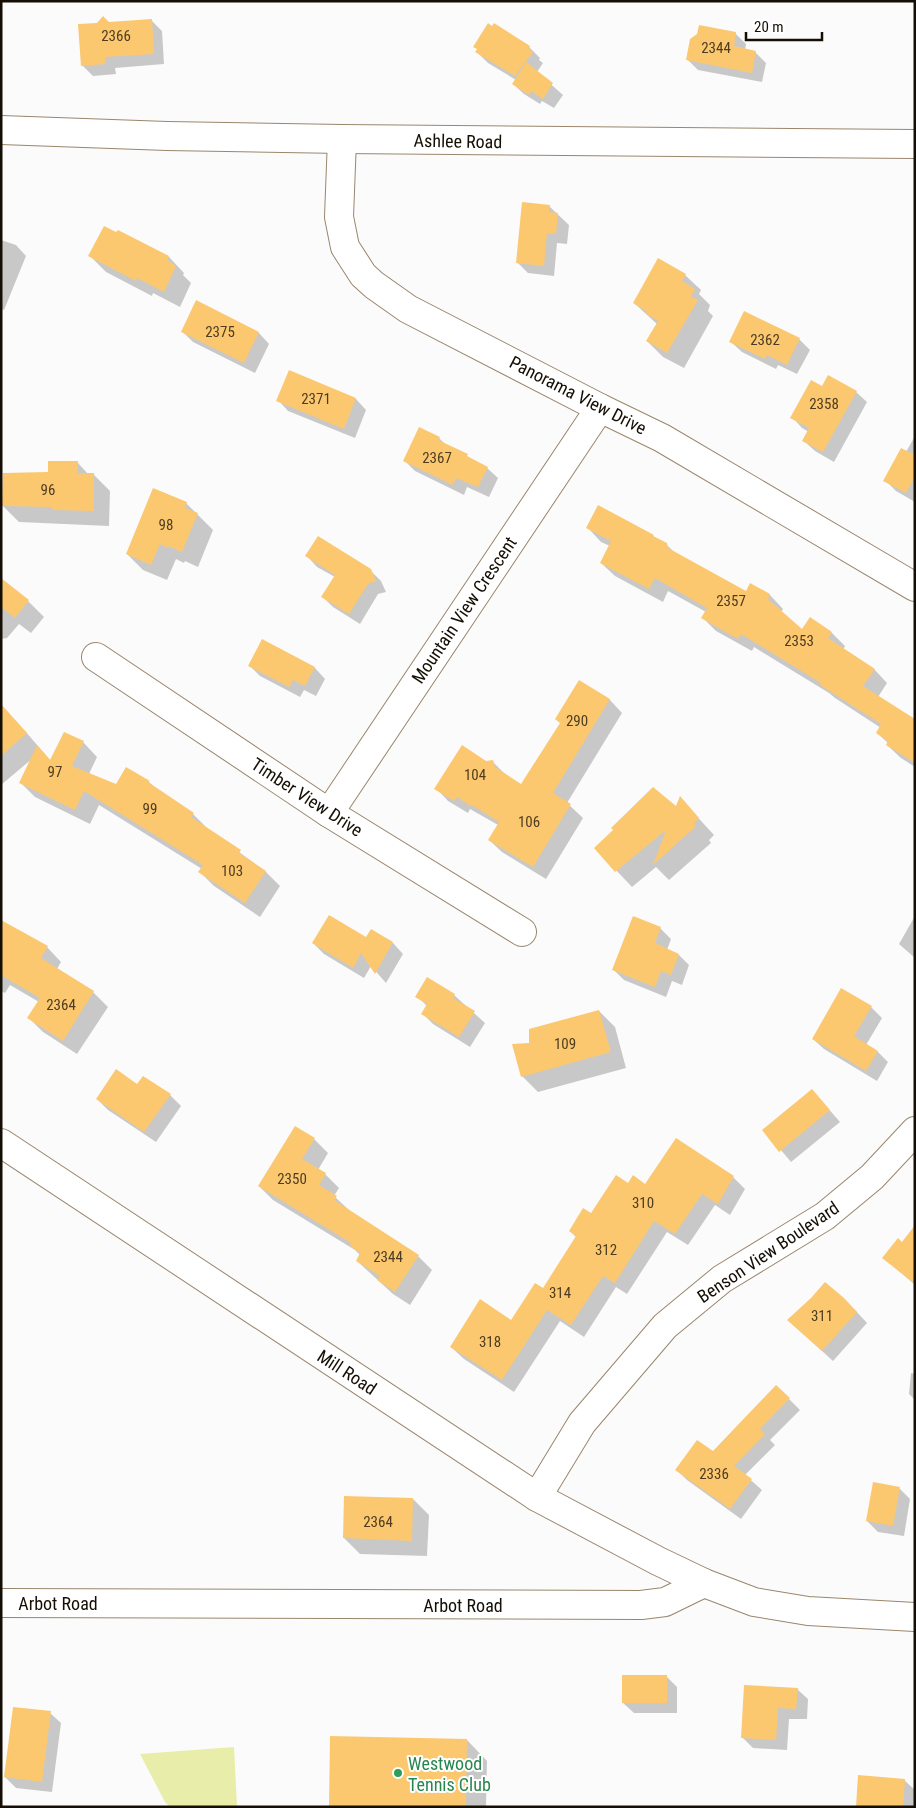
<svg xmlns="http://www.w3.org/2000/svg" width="916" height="1808" viewBox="0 0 916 1808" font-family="'Roboto Condensed',sans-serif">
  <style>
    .green { fill: #e8edaa }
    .shadow { fill: #0003 }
    .building { fill: #fbc870 }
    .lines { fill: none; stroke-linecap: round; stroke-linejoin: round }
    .minor-casing { stroke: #9a866c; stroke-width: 30 }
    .minor { stroke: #fff; stroke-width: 28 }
    .leisure-dot { fill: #2e9e5b; stroke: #fff; stroke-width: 2 }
    .labels { text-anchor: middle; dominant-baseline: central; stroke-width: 4; stroke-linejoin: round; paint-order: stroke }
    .number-label { font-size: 15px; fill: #4e3c20 }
    .street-label { font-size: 18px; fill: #150e05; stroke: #fff }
    .leisure-label { font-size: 18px; fill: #27864d; stroke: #fff; text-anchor: start }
  </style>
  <rect width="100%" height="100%" fill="#fbfbfb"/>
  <!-- green -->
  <polygon class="green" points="234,1747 237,1807 170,1807 165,1802 140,1754"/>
  <!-- shadow -->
  <g class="shadow">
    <polygon points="151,20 162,31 164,64 115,68 116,74 93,76 82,65 108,23"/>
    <polygon points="735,33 746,44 745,50 755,52 766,63 762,82 698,70 687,59"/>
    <polygon points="529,47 540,58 539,60 543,63 537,72 563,95 554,108 542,101 540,104 524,94 513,84 516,80 488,63 477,52"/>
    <polygon points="549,206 569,225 567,244 557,243 554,276 528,273 517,262"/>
    <polygon points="117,234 169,257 184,273 183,275 191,283 180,307 153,293 152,296 106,272 90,256"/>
    <polygon points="1,240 16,245 26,256 4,310 1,309"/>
    <polygon points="685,275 701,290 699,294 710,305 708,311 713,316 684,368 663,357 647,341 657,324 634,303"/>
    <polygon points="197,302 259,333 269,344 255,373 193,342 182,331"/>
    <polygon points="799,339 810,350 797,374 778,365 776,369 742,352 731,342"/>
    <polygon points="290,372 356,399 366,410 355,438 288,411 278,400"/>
    <polygon points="822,387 856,392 867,402 834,462 815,451 804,441 809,432 802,428 792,417"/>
    <polygon points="915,436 915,502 896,491 885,480 906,452"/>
    <polygon points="439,438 446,445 487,468 498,478 489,497 467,487 464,495 415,471 404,460"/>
    <polygon points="77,462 89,475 94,475 110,491 109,526 19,522 3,506 49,473"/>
    <polygon points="186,503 213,530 198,567 185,561 184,563 176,559 167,580 143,570 127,554"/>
    <polygon points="588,528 653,536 666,544 676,554 746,592 750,585 770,595 783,609 781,612 802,630 810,618 832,633 845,646 843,650 874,669 887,683 878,697 915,720 915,767 901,758 887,745 888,743 877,733 881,728 835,698 829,693 754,647 752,651 716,631 703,618 706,612 668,591 663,602 615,576 601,563 610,546 601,542"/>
    <polygon points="307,556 370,570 381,581 386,592 378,594 360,624 333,607 323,597 335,577 317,567"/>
    <polygon points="1,580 28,601 44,617 31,633 19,624 7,638 1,639"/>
    <polygon points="249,665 315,668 325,679 316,696 304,690 300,697 260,676"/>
    <polygon points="579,681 610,700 622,713 567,803 583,818 546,879 502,852 489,840 498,825 470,809 468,813 448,801 436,788 486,763 493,762 506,775 522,786 561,724"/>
    <polygon points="1,722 25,731 51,761 83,742 97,757 89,774 117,786 126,769 149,782 156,789 193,814 208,829 266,872 280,886 260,917 214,886 200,872 202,869 99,805 90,824 35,797 21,783 33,758 1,785"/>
    <polygon points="680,798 714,835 709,840 711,843 669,880 656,867 632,887 595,848 676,808"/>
    <polygon points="915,916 915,958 899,944"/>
    <polygon points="1,921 47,947 61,962 57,969 93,992 108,1007 77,1054 43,1032 29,1018 39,1002 10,985 5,993 1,991"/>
    <polygon points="660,928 671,939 667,950 679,955 689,965 682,985 672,981 666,997 624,980 613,969"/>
    <polygon points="371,931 393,943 403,954 386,983 371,966 364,978 324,954 313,943 367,939"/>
    <polygon points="842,990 871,1007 882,1018 866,1045 878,1052 888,1062 877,1081 824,1049 813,1039"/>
    <polygon points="454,995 485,1023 470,1047 433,1024 423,1014 427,1006 417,996"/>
    <polygon points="599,1011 615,1027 626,1068 538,1092 522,1076 530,1044"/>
    <polygon points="138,1086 170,1095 181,1106 156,1142 108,1110 97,1099"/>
    <polygon points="812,1090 840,1122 791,1162 764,1130"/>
    <polygon points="314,1139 328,1153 318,1170 325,1174 339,1188 334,1196 350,1211 418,1256 432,1270 410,1305 393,1294 357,1261 360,1255 355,1250 273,1200 259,1186"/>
    <polygon points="733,1177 745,1189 730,1215 715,1205 688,1245 667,1232 627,1294 616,1287 584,1337 560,1321 514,1392 464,1359 451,1347 512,1321 543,1290 577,1238 570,1231 628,1184 646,1186"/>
    <polygon points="915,1227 915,1285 884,1258 902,1243"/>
    <polygon points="855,1310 867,1323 833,1361 799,1330"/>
    <polygon points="911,1373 915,1374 915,1400 909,1394"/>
    <polygon points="776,1386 800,1410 770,1440 775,1445 745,1475 762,1490 741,1519 687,1480 677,1470 713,1452"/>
    <polygon points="899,1488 910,1499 904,1536 878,1532 867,1521"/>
    <polygon points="413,1499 429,1515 427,1556 360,1554 344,1538"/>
    <polygon points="666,1676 677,1687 677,1713 634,1713 623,1703"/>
    <polygon points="797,1689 808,1699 807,1719 789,1719 787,1750 753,1748 742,1737"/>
    <polygon points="50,1713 61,1723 52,1792 16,1788 5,1777"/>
    <polygon points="467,1740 487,1761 486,1807 330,1807"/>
    <polygon points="904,1780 915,1790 914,1807 857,1807"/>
  </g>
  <!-- building -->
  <g class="building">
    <polygon points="103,16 109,22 152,19 154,54 105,57 106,64 81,66 78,24 97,23"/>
    <polygon points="488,23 492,26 494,23 530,46 529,49 533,52 515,76 475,52 477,49 473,47"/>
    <polygon points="699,25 736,32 734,46 756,51 752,73 686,60 690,39 697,34"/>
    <polygon points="526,62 553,83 543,99 531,91 529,95 512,84"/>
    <polygon points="522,202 550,205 549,212 558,213 556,234 547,233 544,266 516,263"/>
    <polygon points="104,226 116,232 118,230 169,256 167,260 176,266 164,292 137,278 136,281 88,256"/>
    <polygon points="658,258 686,274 682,281 695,289 691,296 698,300 667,353 646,341 658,321 645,313 646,311 633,303"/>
    <polygon points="196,300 259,332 244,363 181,332"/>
    <polygon points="744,311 800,338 787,365 767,355 765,359 729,342"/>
    <polygon points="289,370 356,398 344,429 276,401"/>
    <polygon points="828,375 857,391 823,452 802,441 809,428 790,418 811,380 822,386"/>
    <polygon points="419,427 440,437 438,440 468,454 467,456 488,467 478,487 456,478 453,485 403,461"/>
    <polygon points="901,448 915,455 915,477 906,493 883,481"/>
    <polygon points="48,461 78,461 77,473 94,473 94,511 52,510 52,507 2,506 3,473 48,472"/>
    <polygon points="153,488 187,502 185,508 198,513 182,552 168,546 167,548 160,544 151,565 126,554"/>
    <polygon points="598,505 654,535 653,536 667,543 668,548 746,591 750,583 770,594 768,599 802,629 810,617 832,632 828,638 875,669 863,686 915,719 915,763 886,745 888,741 876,733 881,724 820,685 821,683 741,634 738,639 701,618 707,608 655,578 649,589 600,563 611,541 586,528"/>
    <polygon points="318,536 371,569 376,581 368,584 349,614 321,597 335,575 305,556"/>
    <polygon points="1,578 29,600 15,618 1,607"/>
    <polygon points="262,639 315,667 305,686 293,680 289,687 248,666"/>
    <polygon points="579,680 610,699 553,793 571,804 533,867 488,840 499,822 472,805 470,806 457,797 454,801 434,789 462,745 486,761 493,760 495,767 521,784 560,723 555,719"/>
    <polygon points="1,704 27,733 1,756"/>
    <polygon points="64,732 84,741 72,766 116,784 126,767 150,781 148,782 194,813 191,817 241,850 239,853 266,871 245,903 198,872 203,865 84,791 75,810 19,783 37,745 50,760"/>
    <polygon points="653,787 676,806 680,796 699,818 694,823 696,826 653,865 666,830 615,872 594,848 613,830 611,828"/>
    <polygon points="329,915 366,937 371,929 393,942 375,974 361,953 353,968 312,943"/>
    <polygon points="633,916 661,927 655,943 679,954 671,975 661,971 655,987 612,970"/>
    <polygon points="1,920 48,946 41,958 94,991 63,1041 27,1018 40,998 1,975"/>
    <polygon points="427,977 455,994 453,998 475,1011 459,1037 421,1014 427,1004 415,997"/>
    <polygon points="841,988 872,1006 854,1036 878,1051 866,1071 812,1039"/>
    <polygon points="599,1010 611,1052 521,1077 512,1044 529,1043 529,1029"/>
    <polygon points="116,1069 137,1084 143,1076 171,1094 144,1132 96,1099"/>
    <polygon points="812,1089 830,1110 779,1152 762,1130"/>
    <polygon points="295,1126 315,1138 302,1159 326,1173 319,1185 337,1196 334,1200 419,1255 395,1292 377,1280 380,1276 356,1261 360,1253 350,1246 351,1243 258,1186"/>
    <polygon points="676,1138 734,1176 718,1204 702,1194 675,1234 654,1221 615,1283 603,1276 571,1325 547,1310 502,1380 450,1347 480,1299 511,1320 535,1283 543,1288 576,1236 569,1231 583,1208 591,1213 616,1175 628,1183 633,1175 645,1184"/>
    <polygon points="915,1225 915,1284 882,1258 898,1238 902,1242"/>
    <polygon points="825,1282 844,1298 857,1312 822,1351 787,1320 811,1298"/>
    <polygon points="776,1385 790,1398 760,1429 765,1434 734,1466 752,1479 730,1509 675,1470 697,1440 713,1451"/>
    <polygon points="873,1482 900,1487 893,1526 866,1521"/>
    <polygon points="344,1496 413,1498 412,1541 343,1538"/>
    <rect x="622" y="1675" width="45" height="28"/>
    <polygon points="744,1685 798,1688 796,1709 778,1708 776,1740 741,1738"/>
    <polygon points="13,1707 51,1711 42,1782 4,1777"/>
    <polygon points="330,1736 467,1739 466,1807 329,1807"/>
    <polygon points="858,1775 905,1779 903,1807 856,1807"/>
  </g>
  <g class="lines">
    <!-- minor casing -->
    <g class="minor-casing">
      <g id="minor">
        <polyline points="1,130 167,136 342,139 915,144"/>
        <polyline points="342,139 339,217 345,247 363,275 374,285 408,309 600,408 662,438 915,587"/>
        <polyline points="96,657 329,813 522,932"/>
        <polyline points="329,813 600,408"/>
        <polyline points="1,1143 537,1497 658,1561 704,1583 754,1602 808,1611 915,1617"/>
        <polyline points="537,1497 582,1423 665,1326 722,1279 825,1216 872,1177 915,1131"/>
        <polyline points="1,1603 641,1605 665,1602 704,1583"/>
      </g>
    </g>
    <!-- minor -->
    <use href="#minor" class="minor"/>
  </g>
  <!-- markers -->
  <circle class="leisure-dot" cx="398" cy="1773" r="5"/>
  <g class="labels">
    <!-- number labels -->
    <g class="number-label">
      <text x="116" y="36">2366</text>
      <text x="716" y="48">2344</text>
      <text x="220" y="332">2375</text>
      <text x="765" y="340">2362</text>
      <text x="316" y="399">2371</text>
      <text x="824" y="404">2358</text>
      <text x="437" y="458">2367</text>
      <text x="48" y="490">96</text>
      <text x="166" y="525">98</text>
      <text x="731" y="601">2357</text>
      <text x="799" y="641">2353</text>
      <text x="577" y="721">290</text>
      <text x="55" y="772">97</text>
      <text x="475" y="775">104</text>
      <text x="150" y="809">99</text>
      <text x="529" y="822">106</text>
      <text x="232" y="871">103</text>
      <text x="61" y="1005">2364</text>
      <text x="565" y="1044">109</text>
      <text x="292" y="1179">2350</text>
      <text x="643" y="1203">310</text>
      <text x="606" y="1250">312</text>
      <text x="388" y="1257">2344</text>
      <text x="560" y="1293">314</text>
      <text x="822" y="1316">311</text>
      <text x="490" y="1342">318</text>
      <text x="714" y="1474">2336</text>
      <text x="378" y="1522">2364</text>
    </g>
    <!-- street labels -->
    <g class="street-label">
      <text transform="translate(458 141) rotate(1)">Ashlee Road</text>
      <text transform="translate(578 395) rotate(27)">Panorama View Drive</text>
      <text transform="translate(464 610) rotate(-56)">Mountain View Crescent</text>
      <text transform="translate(307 797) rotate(33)">Timber View Drive</text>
      <text transform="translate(768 1252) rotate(-34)">Benson View Boulevard</text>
      <text transform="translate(347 1372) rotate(33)">Mill Road</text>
      <text x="58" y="1603">Arbot Road</text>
      <text x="463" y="1605">Arbot Road</text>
    </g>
    <!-- leisure labels -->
    <g class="leisure-label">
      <text x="408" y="1763">Westwood<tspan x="408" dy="21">Tennis Club</tspan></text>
    </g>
  </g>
  <!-- border -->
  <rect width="916" height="1808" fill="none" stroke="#150e05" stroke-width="5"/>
  <!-- scale -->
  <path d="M746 32v8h76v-8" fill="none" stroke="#150e05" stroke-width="2.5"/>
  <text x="754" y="32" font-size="15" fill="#150e05" stroke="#ffffff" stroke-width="4" paint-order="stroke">20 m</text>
</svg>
